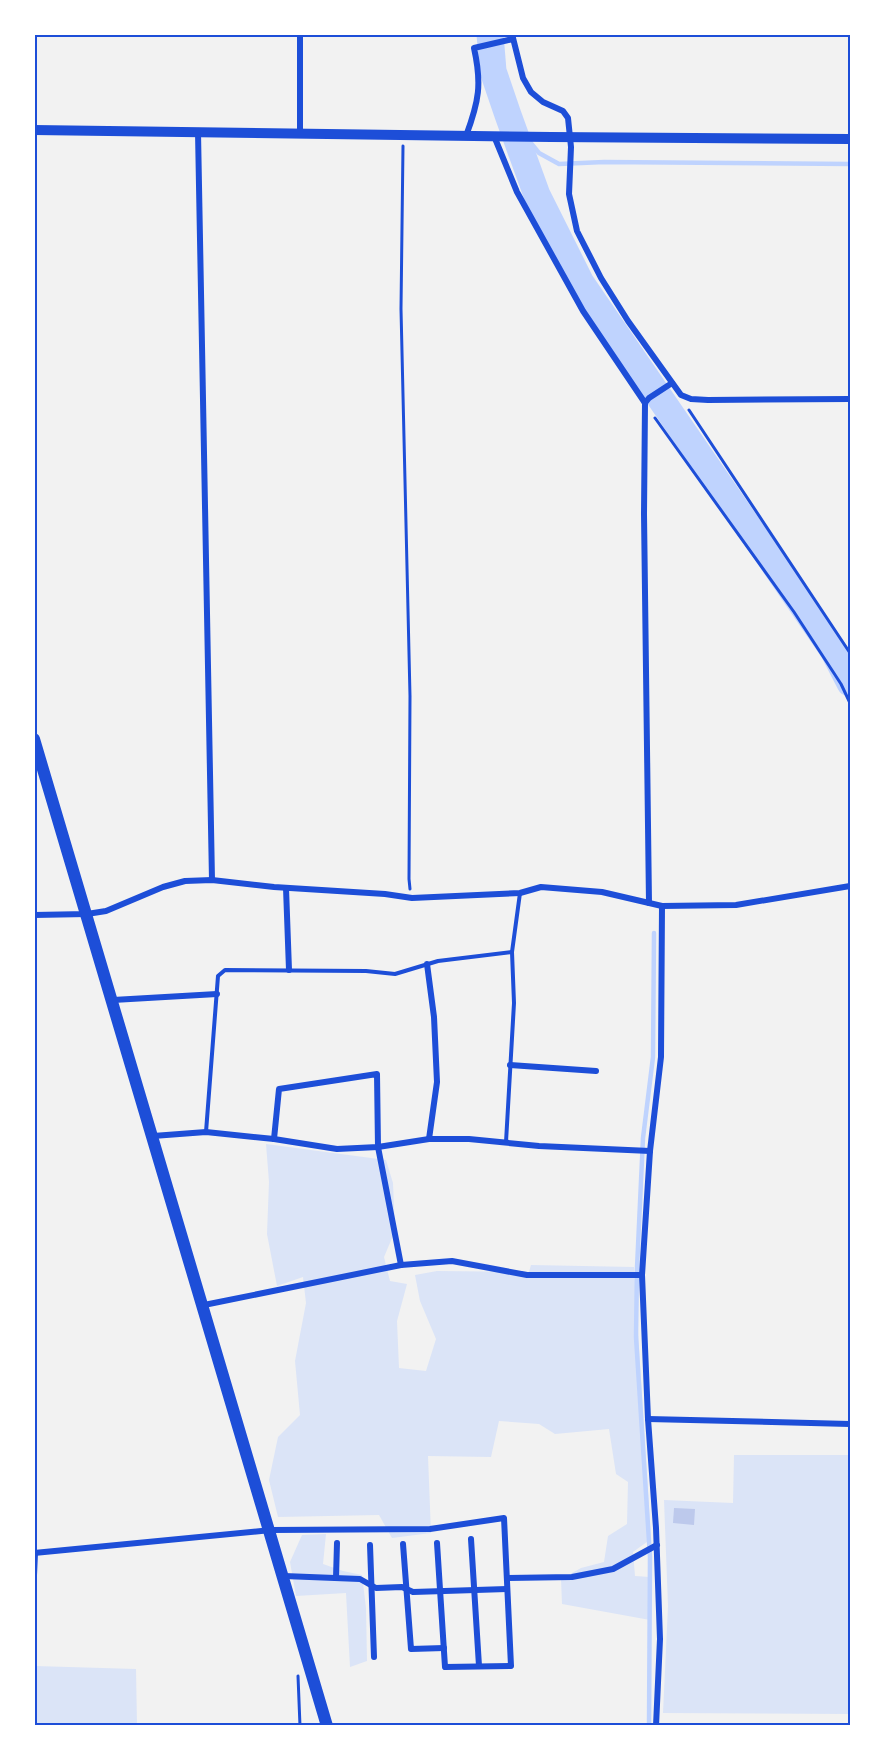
<svg xmlns="http://www.w3.org/2000/svg" width="885" height="1760" viewBox="0 0 885 1760" font-family="Barlow,sans-serif">
  <style>
    .green { fill: #dbe4f7 }
    .lines { fill: none; stroke-linecap: round; stroke-linejoin: round }
    .stream { stroke: #bfd3fe; stroke-width: 4.5 }
    .river { stroke: #bfd3fe; stroke-width: 27 }
    .building { fill: #bdc9ec }
    .path { stroke: #1d4ed8; stroke-width: 3 }
    .service { stroke: #1d4ed8; stroke-width: 4 }
    .minor { stroke: #1d4ed8; stroke-width: 6 }
    .tertiary { stroke: #1d4ed8; stroke-width: 10 }
    .secondary { stroke: #1d4ed8; stroke-width: 12 }
    .neatline { fill: none; stroke: #1d4ed8; stroke-width: 2 }
  </style>
  <rect width="100%" height="100%" fill="#f2f2f2"/>
  <!-- green -->
  <g class="green">
    <polygon points="266,1144 386,1160 393,1183 395,1231 384,1257 390,1281 407,1284 397,1321 399,1368 426,1371 436,1339 420,1301 415,1275 437,1271 529,1272 531,1265 634,1267 651,1539 633,1552 635,1576 650,1577 650,1620 562,1604 561,1579 581,1568 604,1562 608,1536 627,1524 628,1482 616,1474 609,1429 555,1434 539,1424 499,1421 491,1457 428,1456 431,1533 392,1538 379,1515 278,1517 269,1480 278,1437 300,1415 295,1361 306,1303 303,1277 277,1286 267,1234 269,1182"/>
    <polygon points="734,1455 850,1455 850,1714 663,1713 668,1606 664,1500 733,1503"/>
    <polygon points="326,1534 323,1564 343,1571 362,1575 366,1608 367,1661 350,1667 346,1593 296,1596 290,1562 302,1535"/>
    <polygon points="35,1666 136,1669 137,1725 35,1725"/>
  </g>
  <g class="lines">
    <!-- stream -->
    <g class="stream">
      <polyline points="508,115 539,153 559,164 604,162 850,164"/>
      <polyline points="649,1726 650,1557 636,1337 637,1268 643,1138 653,1057 654,933"/>
    </g>
    <!-- river -->
    <polyline class="river" points="490,34 493,71 508,115 537,195 581,283 833,650 850,683"/>
  </g>
  <!-- building -->
  <polygon class="building" points="674,1508 695,1509 694,1525 673,1523"/>
  <g class="lines">
    <!-- path -->
    <g class="path">
      <polyline points="403,146 401,309 410,696 409,879 410,889"/>
      <polyline points="689,410 850,653"/>
      <polyline points="655,418 794,612 841,684 850,703"/>
      <polyline points="298,1676 300,1726"/>
    </g>
    <!-- service -->
    <g class="service">
      <polyline points="206,1132 218,976 225,970 366,971 395,974 438,961 512,952"/>
      <polyline points="506,1142 514,1003 512,952 520,893"/>
    </g>
    <!-- minor -->
    <g class="minor">
      <polyline points="300,34 300,134"/>
      <polyline points="512,34 523,78 531,92 543,102 563,111 568,118 571,147 569,194 577,231 601,278 628,321 681,395 691,399 708,400 850,399"/>
      <polyline points="198,132 212,880"/>
      <path d="M466,136C479,101 482,84 474,48L513,39"/>
      <polyline points="494,136 517,192 583,311 645,403 644,514 649,903"/>
      <polyline points="645,403 649,398 672,383"/>
      <polyline points="286,888 289,970"/>
      <polyline points="34,915 87,914 106,911 163,887 185,881 212,880 274,887 385,894 412,898 520,893 541,887 602,892 662,906 736,905 850,886"/>
      <polyline points="427,964 434,1017 437,1082 429,1139"/>
      <polyline points="113,1000 217,994"/>
      <polyline points="510,1065 596,1071"/>
      <polyline points="153,1136 206,1132 274,1139 337,1149 378,1147 429,1139 469,1139 539,1146 650,1151"/>
      <polyline points="274,1139 279,1089 377,1074 378,1147 401,1265"/>
      <polyline points="204,1305 401,1265 452,1261 527,1275 642,1275"/>
      <polyline points="648,1419 850,1424"/>
      <polyline points="471,1539 479,1666"/>
      <polyline points="403,1544 411,1649 444,1648"/>
      <polyline points="370,1545 374,1657"/>
      <polyline points="34,1553 271,1530 430,1529 504,1518 511,1666 445,1667 437,1543"/>
      <polyline points="34,1575 35,1553"/>
      <polyline points="284,1576 360,1579 376,1588 402,1587 413,1592 507,1589"/>
      <polyline points="336,1578 337,1543"/>
      <polyline points="507,1578 572,1577 613,1569 657,1545"/>
      <polyline points="656,1726 660,1639 656,1528 648,1419 642,1275 650,1151 661,1057 662,906"/>
    </g>
    <!-- tertiary -->
    <polyline class="tertiary" points="34,130 551,137 850,139"/>
    <!-- secondary -->
    <polyline class="secondary" points="34,739 327,1726"/>
  </g>
  <!-- border -->
  <rect width="885" height="1760" fill="none" stroke="#ffffff" stroke-width="72"/>
  <rect x="36" y="36" width="813" height="1688" class="neatline"/>
</svg>
